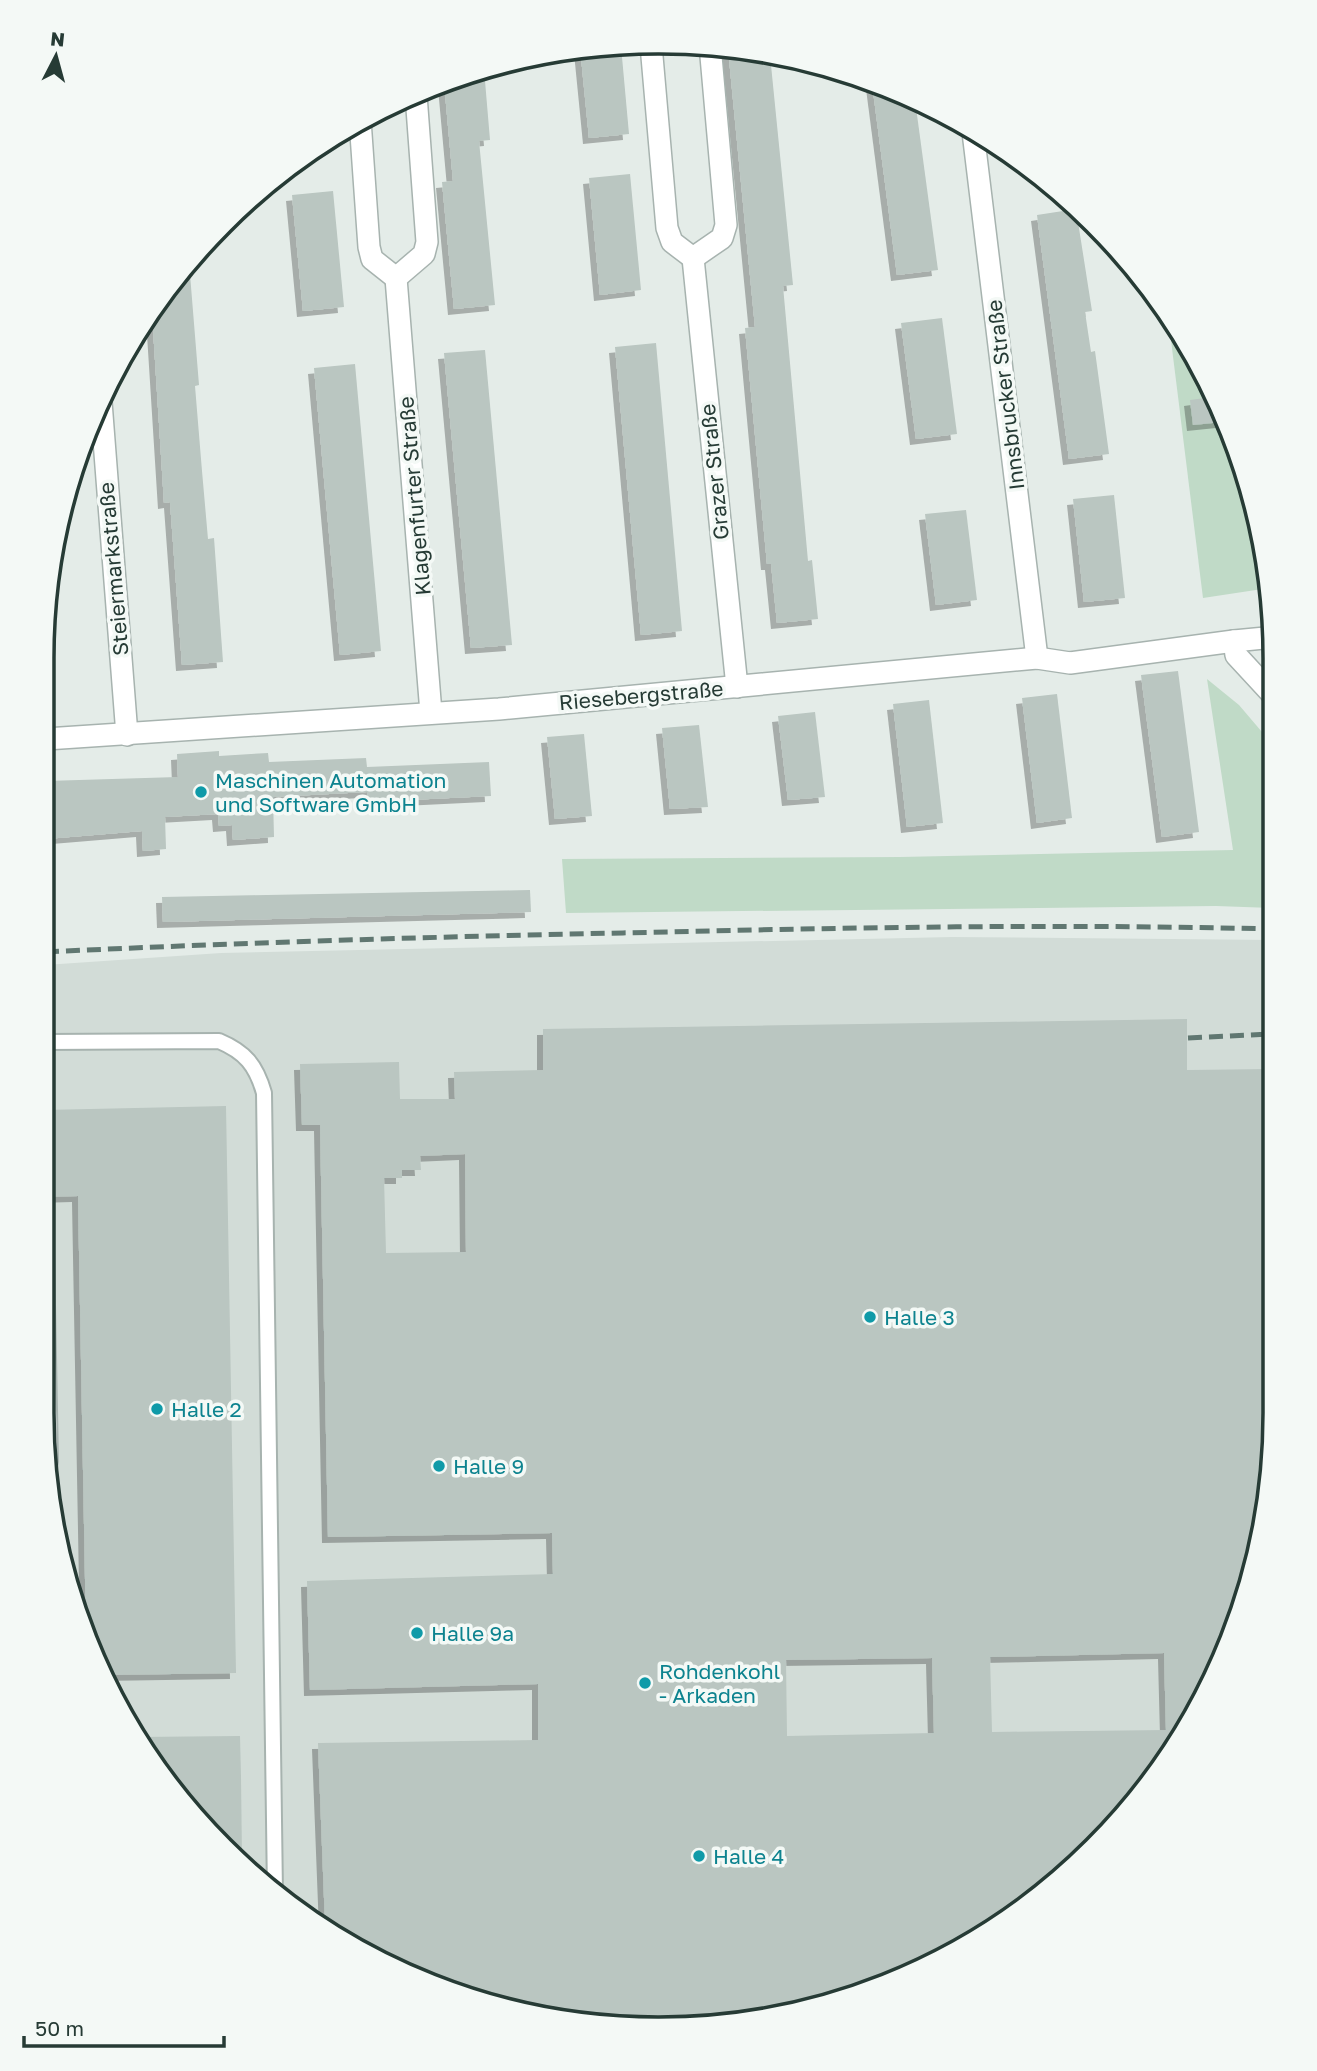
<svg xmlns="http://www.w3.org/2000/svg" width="1317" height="2071" viewBox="0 0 1317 2071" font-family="'Golos Text',sans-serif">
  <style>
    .built { fill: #d2dcd7 }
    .green { fill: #c0dac7 }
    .building { fill: #bac6c1; fill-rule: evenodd; filter: url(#shadow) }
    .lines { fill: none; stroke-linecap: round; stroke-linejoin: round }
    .service-casing { stroke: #a7b3af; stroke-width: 18 }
    .minor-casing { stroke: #a7b3af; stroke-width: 24 }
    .tertiary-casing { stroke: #a7b3af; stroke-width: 24 }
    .service { stroke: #fff; stroke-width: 14 }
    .minor { stroke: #fff; stroke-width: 21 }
    .tertiary { stroke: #fff; stroke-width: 21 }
    .rail { stroke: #607771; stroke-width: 5; stroke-dasharray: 14 7; stroke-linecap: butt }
    .culture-dot { fill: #0f9aa8; stroke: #f4f9f6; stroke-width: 2.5 }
    .labels { text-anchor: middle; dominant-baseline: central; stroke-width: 7; stroke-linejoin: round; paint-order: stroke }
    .street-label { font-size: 21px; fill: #263b35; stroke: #f4f9f6 }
    .culture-label { font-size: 21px; fill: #0d838f; stroke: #f4f9f6; text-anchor: start }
    .rim { fill: none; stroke: #263b35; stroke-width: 3.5 }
  </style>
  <defs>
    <filter id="shadow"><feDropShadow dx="-6" dy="6" stdDeviation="0" flood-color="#0004"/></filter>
  </defs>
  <rect width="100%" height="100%" fill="#e4ece8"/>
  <!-- built -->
  <polygon class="built" points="952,937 1272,940 1270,1493 1228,1648 1147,1788 1001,1925 818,2008 658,2029 460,1996 284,1902 146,1755 75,1610 42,1412 45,965 221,953"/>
  <!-- green -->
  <g class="green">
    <polygon points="1168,316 1193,351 1254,499 1269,588 1203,598"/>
    <polygon points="1207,679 1239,705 1273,745 1272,908 1216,906 566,913 562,859 900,857 1233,850"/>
  </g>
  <!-- building -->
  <g class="building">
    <polygon points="621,46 629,134 589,138 580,47"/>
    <polygon points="728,48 770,55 793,285 783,286 808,561 812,560 818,619 777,623 771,564 767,564 745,328 755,327"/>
    <polygon points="484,69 490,140 479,141 495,305 454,309 442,182 453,181 444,82"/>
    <polygon points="872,83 915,100 938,270 897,275"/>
    <polygon points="630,174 641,290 600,295 589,178"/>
    <polygon points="333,191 344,307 303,311 292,195"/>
    <polygon points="1076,209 1092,311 1085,312 1091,352 1095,351 1109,454 1069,459 1037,215"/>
    <polygon points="189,262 199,385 195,386 202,471 208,539 214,538 223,662 182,665 170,502 164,503 152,313 170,283"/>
    <polygon points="942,318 957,434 916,439 901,323"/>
    <polygon points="656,343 682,631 641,635 615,347"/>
    <polygon points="485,350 512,645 471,648 444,353"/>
    <polygon points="355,364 381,651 340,655 314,368"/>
    <polygon points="1212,397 1222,422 1193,425 1190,400"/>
    <polygon points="1114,495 1125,598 1084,602 1073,499"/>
    <polygon points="966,510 977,600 936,605 925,514"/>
    <polygon points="1178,671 1199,832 1162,837 1141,675"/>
    <polygon points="1057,694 1072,818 1037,823 1022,698"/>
    <polygon points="929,700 943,823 907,827 893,704"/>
    <polygon points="815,712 825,797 788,800 778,716"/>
    <polygon points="699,725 708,807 670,809 662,728"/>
    <polygon points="584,734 592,816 555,819 547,737"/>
    <polygon points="219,751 219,756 268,753 269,762 366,758 367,767 489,762 491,796 368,802 367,792 273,797 274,837 233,840 232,825 219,826 218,814 165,817 166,849 143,851 142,831 46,839 46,781 178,777 177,754"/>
    <polygon points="530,890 531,912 163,922 162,897"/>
    <path d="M1187,1019V1070L1272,1069L1270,1493L1228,1648L1147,1788L1001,1925L818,2008L658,2029L460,1996L325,1924L318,1743L538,1740V1684L310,1690L307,1581L553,1574L552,1533L328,1537L320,1125H302L300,1064L399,1062L400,1099H455L454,1072L543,1070V1029ZM465,1154L466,1252L386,1253L384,1178H402V1170H421L420,1156ZM1164,1653L1166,1730L992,1732L990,1657ZM932,1658L934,1733L787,1736L786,1660Z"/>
    <polygon points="226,1106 236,1673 107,1675 86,1634 78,1196 43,1197 44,1110"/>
    <polygon points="240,1736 241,1777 242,1858 146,1755 137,1737"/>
  </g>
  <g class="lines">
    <!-- service casing -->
    <g class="service-casing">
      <g id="service">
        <path d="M44,1042L219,1041C245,1052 256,1065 264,1093L275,1893"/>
        <polyline points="46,1253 50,1462"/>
      </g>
    </g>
    <!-- minor casing -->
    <g class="minor-casing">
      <g id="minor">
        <polyline points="651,45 667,228 672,242 693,258"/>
        <polyline points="360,120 369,247 372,259 396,278"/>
        <polyline points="973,132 1037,658"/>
        <polyline points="693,258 737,687"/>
        <polyline points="693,258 722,238 726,225 710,45"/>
        <polyline points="396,278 431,713"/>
        <polyline points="396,278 424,254 427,242 416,95"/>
        <polyline points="101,402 127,735"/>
        <polyline points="46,739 499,709 1037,658 1070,663 1234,641"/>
      </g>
    </g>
    <!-- tertiary casing -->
    <g class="tertiary-casing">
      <polyline id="tertiary" points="1273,695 1236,655 1234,641 1274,637"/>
    </g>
    <!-- service -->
    <use href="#service" class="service"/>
    <!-- minor -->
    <use href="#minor" class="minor"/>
    <!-- tertiary -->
    <use href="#tertiary" class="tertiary"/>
    <!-- rail -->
    <g class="rail">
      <path d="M45,952C252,942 460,936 668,932C869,927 1071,924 1272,929"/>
      <polyline points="1188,1038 1272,1034"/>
    </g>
  </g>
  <!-- markers -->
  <g class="culture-dot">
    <circle cx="201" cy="792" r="7"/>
    <circle cx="870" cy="1317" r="7"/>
    <circle cx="157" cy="1409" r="7"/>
    <circle cx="439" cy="1466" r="7"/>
    <circle cx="417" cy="1633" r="7"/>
    <circle cx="645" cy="1683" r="7"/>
    <circle cx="699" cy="1856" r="7"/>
  </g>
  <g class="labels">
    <!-- street labels -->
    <g class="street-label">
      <text transform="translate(1005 395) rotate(-97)">Innsbrucker Straße</text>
      <text transform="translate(714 472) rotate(-96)">Grazer Straße</text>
      <text transform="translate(414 496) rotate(-95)">Klagenfurter Straße</text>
      <text transform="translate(113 569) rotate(-95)">Steiermarkstraße</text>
      <text transform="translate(641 695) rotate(-5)">Riesebergstraße</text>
    </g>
    <!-- culture labels -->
    <g class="culture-label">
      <text x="215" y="780">Maschinen Automation<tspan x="215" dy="24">und Software GmbH</tspan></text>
      <text x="884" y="1317">Halle 3</text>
      <text x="171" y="1409">Halle 2</text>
      <text x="453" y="1466">Halle 9</text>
      <text x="431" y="1633">Halle 9a</text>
      <text x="659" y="1671">Rohdenkohl<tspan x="659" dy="24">- Arkaden</tspan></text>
      <text x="713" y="1856">Halle 4</text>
    </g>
  </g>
  <!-- crop -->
  <path d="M0 0H1317V2071H0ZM658 54H659A604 604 0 0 1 1263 658V1413A604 604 0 0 1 659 2017H658A604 604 0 0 1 54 1413V658A604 604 0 0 1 658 54Z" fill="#f4f9f6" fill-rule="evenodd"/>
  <path class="rim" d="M658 54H659A604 604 0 0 1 1263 658V1413A604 604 0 0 1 659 2017H658A604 604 0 0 1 54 1413V658A604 604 0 0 1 658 54Z"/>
  <!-- north arrow -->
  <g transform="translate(56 56) rotate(6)" stroke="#f4f9f6" stroke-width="5" paint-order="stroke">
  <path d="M0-5L12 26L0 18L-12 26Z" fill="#263b35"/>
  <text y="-10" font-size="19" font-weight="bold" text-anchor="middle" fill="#263b35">N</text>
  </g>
  <!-- scale -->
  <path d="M24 2036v10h200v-10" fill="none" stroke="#263b35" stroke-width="3.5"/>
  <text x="35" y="2036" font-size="21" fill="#263b35" stroke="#f4f9f6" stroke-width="5" paint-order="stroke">50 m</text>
</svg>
